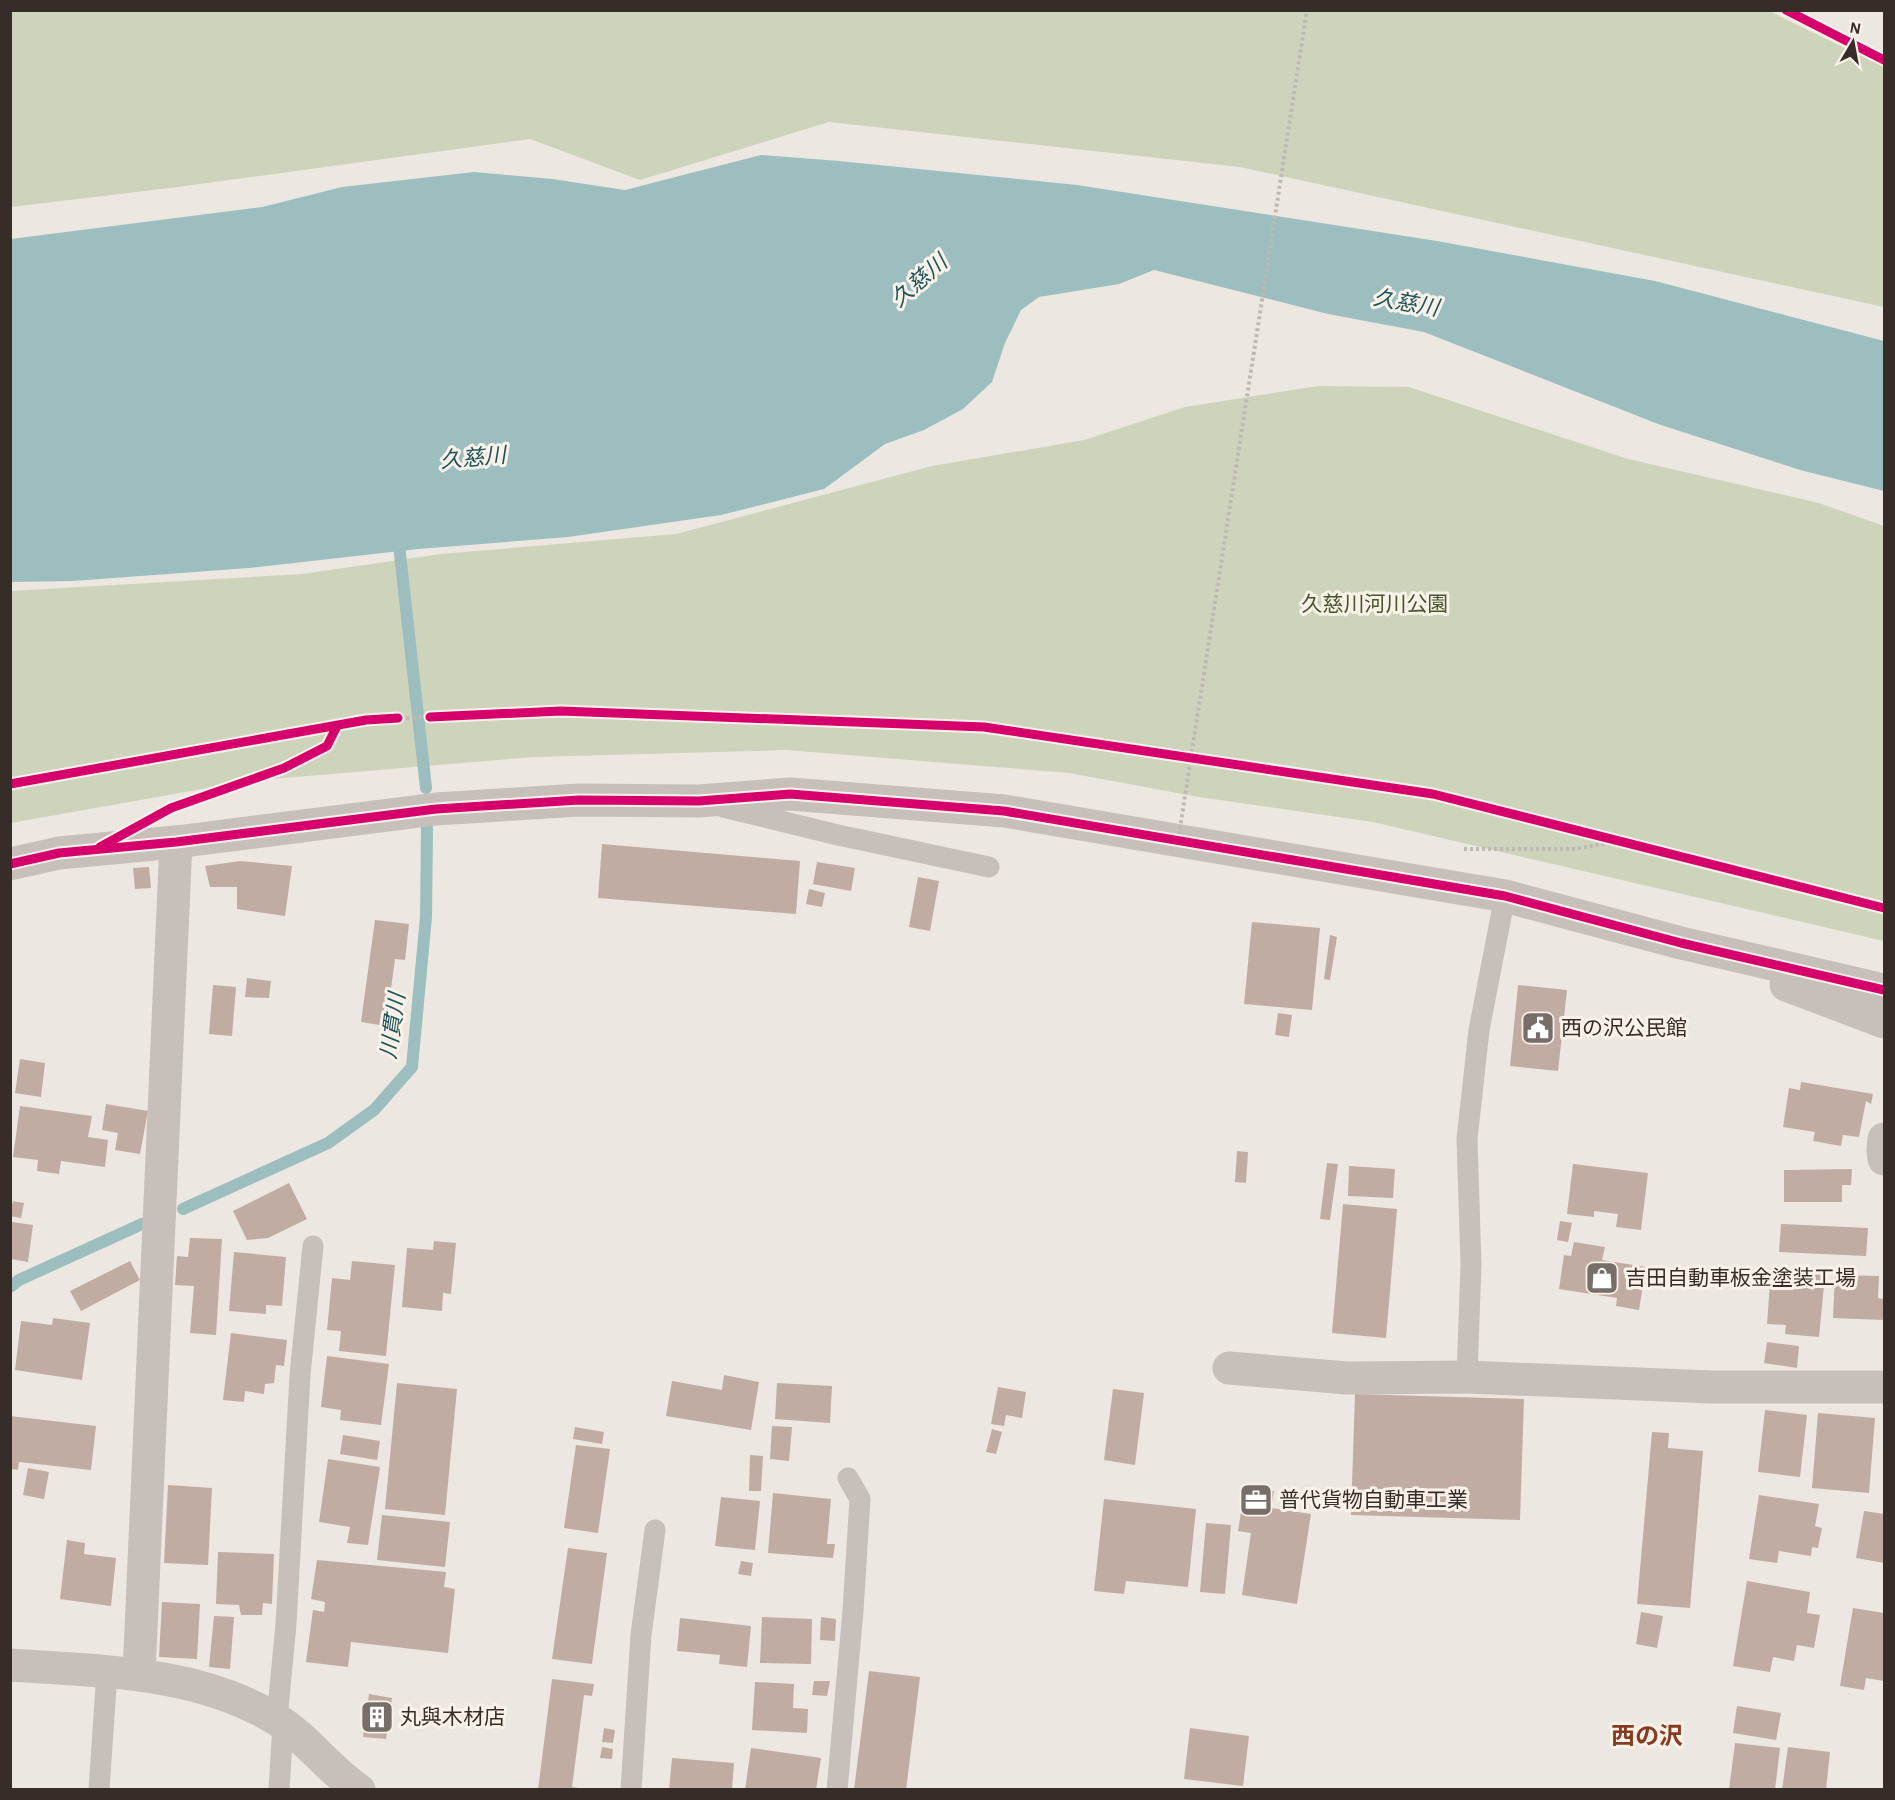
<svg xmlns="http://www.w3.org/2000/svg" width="1895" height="1800" viewBox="0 0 1895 1800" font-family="'Alegreya Sans','Noto Sans JP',sans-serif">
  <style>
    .green { fill: #ced3bb }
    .water { fill: #9dbebf }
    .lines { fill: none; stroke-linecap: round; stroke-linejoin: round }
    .stream { stroke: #9dbebf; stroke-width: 12 }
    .building { fill: #c1aca3 }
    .path { stroke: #bfb9b3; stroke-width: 4; stroke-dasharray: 3 3; stroke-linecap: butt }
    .lane { stroke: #c7c0ba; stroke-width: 21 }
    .street { stroke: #c7c0ba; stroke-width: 33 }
    .path-bridge { stroke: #bfb9b3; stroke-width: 4; stroke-dasharray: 3 3; stroke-linecap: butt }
    .cycleway-casing { stroke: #faf2e9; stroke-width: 13 }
    .cycleway { stroke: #d6006c; stroke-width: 9 }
    .labels { text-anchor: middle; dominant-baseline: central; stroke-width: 6; stroke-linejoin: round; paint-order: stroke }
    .park-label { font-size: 21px; fill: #45562c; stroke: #faf2e9 }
    .poi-label { font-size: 21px; fill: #372d28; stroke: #faf2e9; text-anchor: start }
    .water-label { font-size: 22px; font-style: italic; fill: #1d5459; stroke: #faf2e9 }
    .quarter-label { font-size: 24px; font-weight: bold; fill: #873b20; stroke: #faf2e9 }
  </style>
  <rect width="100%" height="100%" fill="#ede7e1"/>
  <!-- green -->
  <g class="green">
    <polygon points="10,11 1769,11 1884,67 1884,307 1240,167 829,122 640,180 530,139 178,187 11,207"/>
    <polygon points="1318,386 1409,387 1628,459 1819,503 1884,526 1884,941 1373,822 1199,797 1069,773 787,750 533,757 247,781 11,823 11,591 302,574 441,554 676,534 932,466 1084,440 1185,407"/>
  </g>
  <!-- water -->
  <polygon class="water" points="761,155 839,161 1077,185 1437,241 1655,281 1884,341 1884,491 1800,470 1658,424 1424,332 1328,314 1154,270 1119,284 1039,297 1021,310 1005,343 992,382 963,409 924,430 885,444 824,489 721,515 568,537 418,549 249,568 73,581 11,582 11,239 262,207 342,187 474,172 552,179 625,190"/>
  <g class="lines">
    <!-- stream -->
    <g class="stream">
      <polyline points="398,536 426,788"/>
      <polyline points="183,1209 328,1143 374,1110 412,1067 426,917 427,828"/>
      <polyline points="10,1287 19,1280 142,1224"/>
    </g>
  </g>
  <!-- building -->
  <g class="building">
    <polygon points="602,844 800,861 796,914 598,898"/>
    <polygon points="241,861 292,866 285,916 237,909 237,887 210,887 205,866"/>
    <polygon points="817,862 855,868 851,891 813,884"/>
    <polygon points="149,867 151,888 135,889 133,868"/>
    <polygon points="918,877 939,881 930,931 909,927"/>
    <polygon points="809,889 825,893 822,907 806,904"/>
    <polygon points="375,920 409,924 405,960 395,959 386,1026 361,1022"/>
    <polygon points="1252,922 1320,928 1312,1010 1244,1004"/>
    <polygon points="1330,935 1337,937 1330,980 1324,979"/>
    <polygon points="247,978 271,981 269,998 245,997"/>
    <polygon points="213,985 236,987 232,1036 209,1034"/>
    <polygon points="1518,985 1567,990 1558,1071 1510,1066"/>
    <polygon points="1278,1013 1292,1015 1289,1037 1275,1035"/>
    <polygon points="20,1059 45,1063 41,1097 15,1093"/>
    <polygon points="1801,1082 1873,1094 1871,1104 1866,1101 1859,1137 1843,1135 1841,1146 1813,1141 1815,1132 1783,1127 1789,1088 1800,1090"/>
    <polygon points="106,1104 148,1111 140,1154 115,1150 118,1133 102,1130"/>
    <polygon points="20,1106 92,1116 88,1137 108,1140 105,1167 61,1161 59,1174 37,1171 38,1160 13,1157"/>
    <polygon points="1237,1151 1248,1152 1246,1183 1235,1182"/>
    <polygon points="1327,1163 1338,1164 1330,1220 1320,1219"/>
    <polygon points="1573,1164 1648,1173 1641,1230 1616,1227 1618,1214 1594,1211 1594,1217 1567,1214"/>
    <polygon points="1349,1166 1395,1169 1393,1198 1348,1196"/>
    <polygon points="1852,1169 1851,1185 1842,1185 1842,1202 1784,1202 1784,1170"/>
    <polygon points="289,1183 307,1219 268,1238 247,1240 233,1211"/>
    <polygon points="13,1201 24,1203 21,1218 10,1216"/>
    <polygon points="1343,1204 1397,1209 1386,1338 1332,1333"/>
    <polygon points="1560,1221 1572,1223 1568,1242 1557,1240"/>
    <polygon points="12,1222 33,1225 28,1262 10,1259"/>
    <polygon points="1781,1224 1868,1228 1866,1256 1779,1252"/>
    <polygon points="190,1238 222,1239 216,1335 190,1333 194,1286 175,1285 177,1256 188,1257"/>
    <polygon points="434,1241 456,1243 451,1294 443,1293 442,1311 402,1307 407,1248 433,1250"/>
    <polygon points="1574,1242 1605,1247 1602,1260 1646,1267 1639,1310 1616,1306 1617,1298 1559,1289 1564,1255 1571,1256"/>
    <polygon points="234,1252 286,1257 282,1306 266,1305 266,1314 229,1311"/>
    <polygon points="130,1261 140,1280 81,1311 70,1291"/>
    <polygon points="352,1261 395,1265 386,1356 339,1351 341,1331 327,1330 332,1278 350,1280"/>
    <polygon points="1771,1270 1825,1275 1819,1337 1785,1334 1786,1325 1767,1324"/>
    <polygon points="1835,1275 1879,1276 1878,1298 1884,1299 1884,1320 1833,1318"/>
    <polygon points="53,1318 90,1323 82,1380 15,1370 21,1321 52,1325"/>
    <polygon points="231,1333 287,1340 284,1366 276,1365 274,1383 265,1384 264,1394 245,1391 244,1402 223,1400"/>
    <polygon points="1767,1342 1799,1346 1797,1368 1764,1363"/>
    <polygon points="327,1356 389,1364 381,1425 340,1420 341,1410 321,1407"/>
    <polygon points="724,1375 759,1382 751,1430 666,1416 672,1381 722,1390"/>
    <polygon points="397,1383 457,1389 445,1515 385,1509"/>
    <polygon points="777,1383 832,1386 830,1423 775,1419"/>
    <polygon points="998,1387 1026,1392 1022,1418 1006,1415 1004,1426 991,1424"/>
    <polygon points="1113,1389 1144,1393 1135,1465 1104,1460"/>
    <polygon points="1355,1394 1524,1399 1520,1520 1351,1515"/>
    <polygon points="1765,1410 1807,1415 1800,1477 1758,1472"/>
    <polygon points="1818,1413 1875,1418 1869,1493 1812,1488"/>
    <polygon points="10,1416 96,1426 91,1470 19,1462 18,1470 10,1469"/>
    <polygon points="772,1426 792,1427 789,1461 770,1459"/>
    <polygon points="575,1427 604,1432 602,1444 573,1439"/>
    <polygon points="992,1429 1002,1432 996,1454 986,1452"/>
    <polygon points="1652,1432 1669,1433 1668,1448 1703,1451 1690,1608 1637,1604"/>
    <polygon points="343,1435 380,1441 377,1460 340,1454"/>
    <polygon points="576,1445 610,1449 598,1533 564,1528"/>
    <polygon points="750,1455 763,1456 761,1491 749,1491"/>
    <polygon points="328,1459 380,1467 368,1545 347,1543 350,1527 319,1522"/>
    <polygon points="28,1468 49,1472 44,1499 23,1495"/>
    <polygon points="168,1485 212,1488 208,1565 164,1563"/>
    <polygon points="1245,1487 1274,1491 1271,1508 1311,1514 1297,1604 1242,1595 1251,1533 1238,1531"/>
    <polygon points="773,1493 831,1499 827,1544 835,1544 833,1558 768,1553"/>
    <polygon points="1759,1495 1819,1504 1815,1526 1822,1528 1818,1548 1812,1547 1811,1556 1779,1551 1777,1563 1749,1559"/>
    <polygon points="721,1497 760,1501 755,1550 715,1546"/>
    <polygon points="1104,1499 1196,1509 1188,1587 1126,1581 1124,1594 1094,1591"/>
    <polygon points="1864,1511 1884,1514 1884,1563 1856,1558"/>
    <polygon points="382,1515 450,1522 445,1567 377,1560"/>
    <polygon points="1206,1523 1231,1525 1225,1594 1200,1592"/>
    <polygon points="67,1540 85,1543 84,1554 116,1558 111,1606 60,1599"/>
    <polygon points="568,1548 607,1553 592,1664 552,1659"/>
    <polygon points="218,1552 274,1554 272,1604 263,1603 262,1615 241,1615 239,1605 216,1604"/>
    <polygon points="317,1560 446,1572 444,1587 455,1589 448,1653 351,1642 348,1667 306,1662 313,1610 324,1612 325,1602 311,1599"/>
    <polygon points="741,1561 753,1563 751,1576 738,1574"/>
    <polygon points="1747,1581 1810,1592 1807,1613 1820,1615 1814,1648 1797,1645 1794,1661 1773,1657 1770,1672 1733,1666"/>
    <polygon points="162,1602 200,1604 197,1659 159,1657"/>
    <polygon points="1853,1608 1884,1613 1884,1681 1866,1678 1864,1690 1840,1686"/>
    <polygon points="1641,1612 1663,1616 1657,1648 1636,1644"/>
    <polygon points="214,1616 234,1617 230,1669 209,1667"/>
    <polygon points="762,1617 812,1619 811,1664 760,1663"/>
    <polygon points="821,1617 836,1619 835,1641 820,1640"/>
    <polygon points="680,1618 751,1626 747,1667 719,1664 720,1655 677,1651"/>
    <polygon points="869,1671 920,1677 906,1790 854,1790"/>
    <polygon points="552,1679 594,1684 592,1696 584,1695 572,1787 578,1788 578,1790 538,1790"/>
    <polygon points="814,1681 830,1681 827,1696 812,1695"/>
    <polygon points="755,1682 794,1684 793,1708 808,1709 807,1733 752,1730"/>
    <polygon points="369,1694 392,1698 386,1739 363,1737"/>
    <polygon points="1737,1706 1781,1713 1776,1740 1733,1733"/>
    <polygon points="604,1728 615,1730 613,1743 602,1742"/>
    <polygon points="1190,1728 1249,1736 1243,1786 1184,1779"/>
    <polygon points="1735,1743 1780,1748 1775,1790 1729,1790"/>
    <polygon points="602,1747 613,1749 612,1759 600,1758"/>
    <polygon points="1788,1747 1830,1752 1826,1790 1782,1790"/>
    <polygon points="751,1748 821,1758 816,1790 745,1790"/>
    <polygon points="672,1758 734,1763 732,1790 669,1790"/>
  </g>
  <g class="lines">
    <!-- path -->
    <g class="path">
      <polyline points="1786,10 1884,60"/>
      <polyline points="10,784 366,720 561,711 984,727 1433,794 1884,908"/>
      <polyline points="192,800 284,768 327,746 337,726"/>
      <polyline points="1464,849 1575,849 1618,841"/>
    </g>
    <!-- lane -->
    <g class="lane">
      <polyline points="723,807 838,835 989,867"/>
      <polyline points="1467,1377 1471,1265 1467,1139 1479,1030 1505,896"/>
      <polyline points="277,1719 286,1624 300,1375 313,1246"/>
      <polyline points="99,1790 107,1672"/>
      <polyline points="279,1790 283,1724"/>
      <polyline points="631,1790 641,1635 655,1530"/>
      <polyline points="837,1790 853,1611 860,1499 848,1478"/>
    </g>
    <!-- street -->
    <g class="street">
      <polyline points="10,864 59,853 176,842 436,809 579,800 699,801 790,794 1004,811 1505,896 1681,943 1884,990"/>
      <polyline points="1786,985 1884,1022"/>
      <polyline points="1884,1139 1883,1150 1884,1159"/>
      <polyline points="1229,1368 1347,1378 1467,1377 1711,1387 1884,1387"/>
      <path d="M10,1665C100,1671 197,1671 276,1719C307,1738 329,1770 359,1790"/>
      <polyline points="139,1674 176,842"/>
    </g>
    <!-- path-bridge -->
    <polyline class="path-bridge" points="1178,841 1307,10"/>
    <!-- cycleway casing -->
    <g class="cycleway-casing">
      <g id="cycleway">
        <polyline points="1786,10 1884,60"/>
        <polyline points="430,717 561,711 984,727 1433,794 1884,908"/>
        <polyline points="10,784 366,720 398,718"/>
        <polyline points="100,847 171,808 284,768 327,746 337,726"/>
        <polyline points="10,864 59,853 176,842 436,809 579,800 699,801 790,794 1004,811 1505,896 1681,943 1884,990"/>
      </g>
    </g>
    <!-- cycleway -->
    <use href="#cycleway" class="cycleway"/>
  </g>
  <!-- icons -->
  <defs>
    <g id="civic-square" transform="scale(1.725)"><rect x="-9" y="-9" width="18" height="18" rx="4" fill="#776e69" stroke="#faf2e9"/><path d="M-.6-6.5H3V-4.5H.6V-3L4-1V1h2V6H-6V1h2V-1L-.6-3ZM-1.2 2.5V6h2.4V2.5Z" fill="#fff"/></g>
    <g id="shop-square" transform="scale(1.725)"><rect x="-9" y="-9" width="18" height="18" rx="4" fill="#776e69" stroke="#faf2e9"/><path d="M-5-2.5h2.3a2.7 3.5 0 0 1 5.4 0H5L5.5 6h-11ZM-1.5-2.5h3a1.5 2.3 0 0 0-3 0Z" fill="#fff"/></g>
    <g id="office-square" transform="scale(1.725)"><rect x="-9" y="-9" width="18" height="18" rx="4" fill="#776e69" stroke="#faf2e9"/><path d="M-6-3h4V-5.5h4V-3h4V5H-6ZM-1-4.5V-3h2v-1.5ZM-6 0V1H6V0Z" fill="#fff"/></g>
    <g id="building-square" transform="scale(1.725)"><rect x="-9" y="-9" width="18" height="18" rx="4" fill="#776e69" stroke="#faf2e9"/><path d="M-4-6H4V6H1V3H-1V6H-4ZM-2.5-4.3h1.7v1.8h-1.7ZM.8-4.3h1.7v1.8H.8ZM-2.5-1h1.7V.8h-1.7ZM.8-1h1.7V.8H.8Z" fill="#fff"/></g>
  </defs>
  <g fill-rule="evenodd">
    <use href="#civic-square" x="1538" y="1028"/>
    <use href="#shop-square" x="1602" y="1278"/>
    <use href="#office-square" x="1256" y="1500"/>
    <use href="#building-square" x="377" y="1717"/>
  </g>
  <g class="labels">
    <!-- park labels -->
    <g class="park-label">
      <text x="1375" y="604">久慈川河川公園</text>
    </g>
    <!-- poi labels -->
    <g class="poi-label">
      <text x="1561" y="1028">西の沢公民館</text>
      <text x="1625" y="1278">吉田自動車板金塗装工場</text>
      <text x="1279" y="1500">普代貨物自動車工業</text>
      <text x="400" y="1717">丸與木材店</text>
    </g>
    <!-- water labels -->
    <g class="water-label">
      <text transform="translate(919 281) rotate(-41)">久慈川</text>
      <text transform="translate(1406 303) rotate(10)">久慈川</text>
      <text transform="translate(473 458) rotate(-5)">久慈川</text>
      <text transform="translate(393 1026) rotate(-82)">川貫川</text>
    </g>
    <!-- quarter labels -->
    <g class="quarter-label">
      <text x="1647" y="1737">西の沢</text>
    </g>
  </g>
  <!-- border -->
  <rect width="1895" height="1800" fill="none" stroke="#372d28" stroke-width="24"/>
  <!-- north arrow -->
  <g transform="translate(1853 42) rotate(10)" stroke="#faf2e9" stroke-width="4.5" paint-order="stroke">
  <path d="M0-4.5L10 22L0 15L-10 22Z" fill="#372d28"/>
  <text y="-9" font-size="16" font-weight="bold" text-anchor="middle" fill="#372d28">N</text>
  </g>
</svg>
